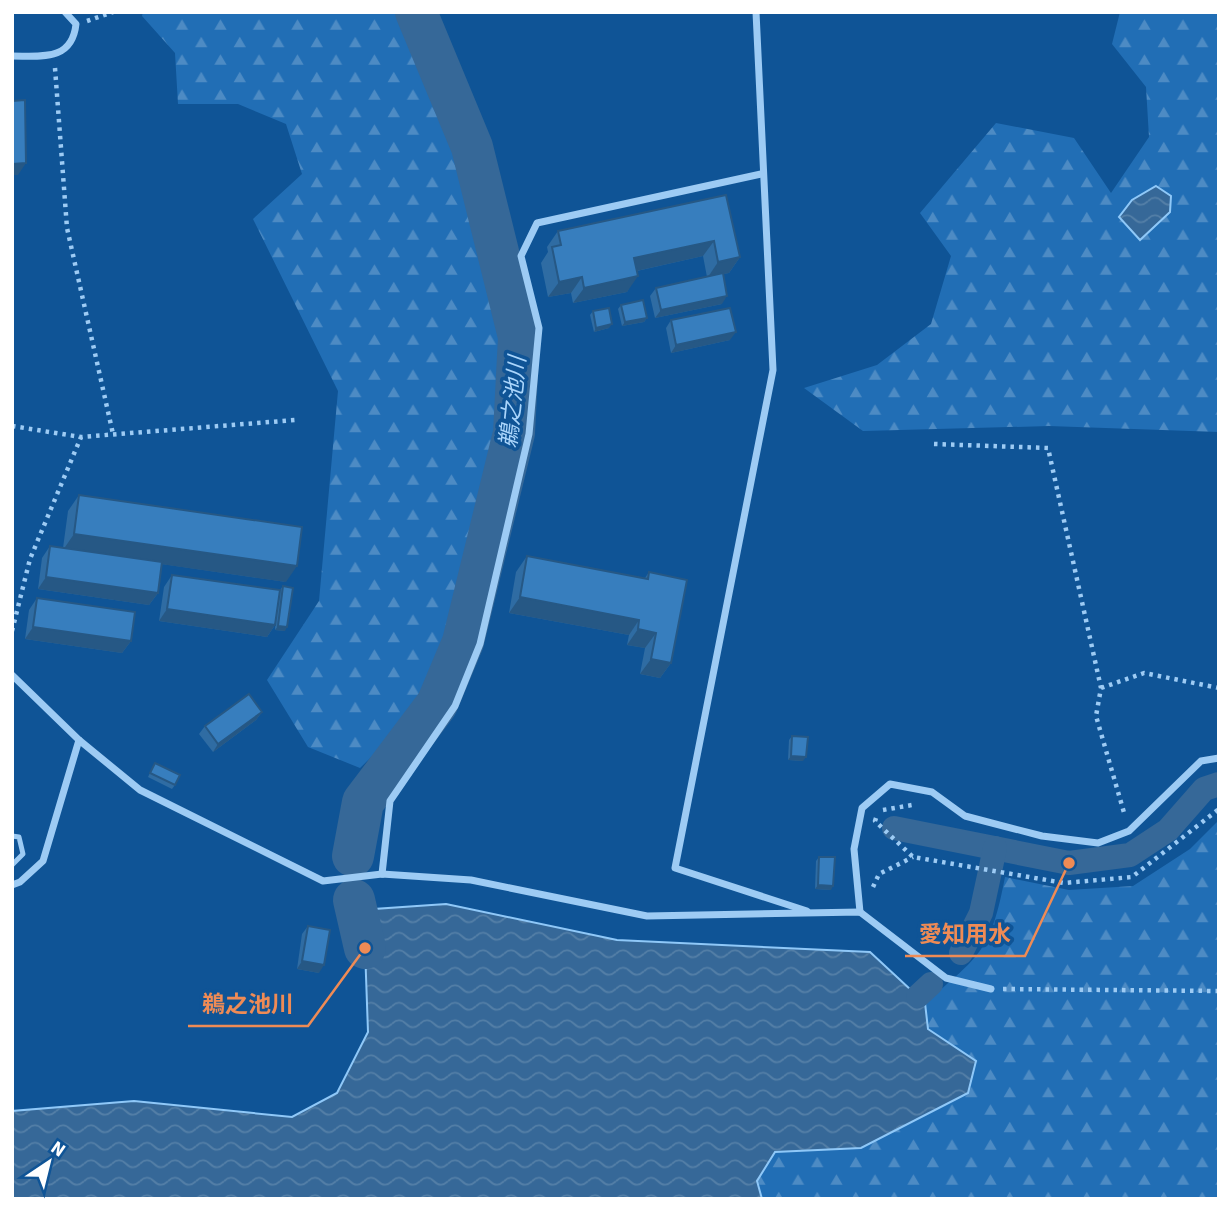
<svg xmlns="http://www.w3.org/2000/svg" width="1231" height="1211" viewBox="0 0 1231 1211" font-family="'Source Sans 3','Noto Sans JP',sans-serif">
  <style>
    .forest { fill: url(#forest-firs) }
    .water { fill: url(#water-waves); stroke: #8fc8f8; stroke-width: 2 }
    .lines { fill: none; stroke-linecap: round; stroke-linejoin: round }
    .canal { stroke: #366898; stroke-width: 24 }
    .river { stroke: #366898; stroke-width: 42 }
    .path { stroke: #9dcbf4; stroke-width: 4.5; stroke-dasharray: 3.5 5; stroke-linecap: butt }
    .service { stroke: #9dcbf4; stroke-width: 5 }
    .minor { stroke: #9dcbf4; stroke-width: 7 }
    .wall { fill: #2f6ca3 }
    .shaded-wall { fill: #265885 }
    .building { fill: #377ebe; stroke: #265885; stroke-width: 2 }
    .labels { text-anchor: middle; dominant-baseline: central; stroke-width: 7; stroke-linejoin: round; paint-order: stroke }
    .water-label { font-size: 23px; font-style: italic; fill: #aad5fb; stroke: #0f5496 }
    .leader { fill: none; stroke: #ef8b55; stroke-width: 2.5 }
    .callout-dot { fill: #ef8b55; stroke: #0f5496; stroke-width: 2.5 }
    .callout-label { font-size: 23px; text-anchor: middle; font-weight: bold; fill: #ef8b55; stroke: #0f5496; stroke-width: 7; stroke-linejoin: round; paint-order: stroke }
  </style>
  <defs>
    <pattern id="forest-firs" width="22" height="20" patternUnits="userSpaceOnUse" patternTransform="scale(1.75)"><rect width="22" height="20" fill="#216eb5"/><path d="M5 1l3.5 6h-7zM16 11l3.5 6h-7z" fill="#4d8bc4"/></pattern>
    <pattern id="water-waves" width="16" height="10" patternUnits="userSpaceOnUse" patternTransform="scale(1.75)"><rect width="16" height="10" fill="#366898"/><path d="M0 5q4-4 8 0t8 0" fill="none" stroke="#547fa7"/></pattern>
  </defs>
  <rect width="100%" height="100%" fill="#0f5496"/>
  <!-- forest -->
  <g class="forest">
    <polygon points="143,12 397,12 461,149 486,245 507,342 499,435 452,631 426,704 360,768 308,747 267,680 319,601 338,391 253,219 302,174 286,124 238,104 178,104 175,53 142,16"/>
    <polygon points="1120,12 1219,12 1219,432 1049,426 863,431 804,388 877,365 931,324 951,256 920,213 996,123 1074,138 1111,193 1149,137 1146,87 1112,44"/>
    <path d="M1219,820V1199H762L756,1181L775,1152L861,1148L968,1093L976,1061L928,1028L925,1003C980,956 991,951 1005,877L1069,890L1133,886L1190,849Z"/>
  </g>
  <!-- water -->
  <g class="water">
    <polygon points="1156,186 1171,196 1170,212 1140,240 1119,217 1132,200"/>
    <polygon points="446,904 617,940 870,952 925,1003 928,1029 976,1061 968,1093 861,1148 775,1152 757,1181 762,1199 12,1199 12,1111 134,1101 292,1117 337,1093 368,1032 365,948 374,909"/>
  </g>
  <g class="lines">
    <!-- canal -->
    <g class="canal">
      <polyline points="894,828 1069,863 1130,855 1168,830 1204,789 1219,784"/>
      <polyline points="961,953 981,913 995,848"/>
      <polyline points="918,996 931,984"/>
    </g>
    <!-- river -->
    <g class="river">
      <polyline points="353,856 363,802 437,704 463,642 514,433 519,337 472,147 416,12"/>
      <polyline points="354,900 365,948"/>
    </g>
    <!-- path -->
    <g class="path">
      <polyline points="87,21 113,12"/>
      <polyline points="55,68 67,228 113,434"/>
      <polyline points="12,426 81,437 295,420"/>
      <polyline points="934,444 1048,448 1101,688 1096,716 1125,816"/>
      <polyline points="12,631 30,559 81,437"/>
      <polyline points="1101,688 1144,673 1219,688"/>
      <polyline points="883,810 912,805"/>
      <polyline points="876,818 875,821 913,857 1064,883 1132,877 1219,809"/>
      <polyline points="873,887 879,874 913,857"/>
      <polyline points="1003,989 1219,991"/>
    </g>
    <!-- service -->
    <polyline class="service" points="12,836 19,837 23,854 12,865"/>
    <!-- minor -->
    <g class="minor">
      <polyline points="756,12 773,370 675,868 807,911"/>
      <path d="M12,56C40,56 72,62 76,24L65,12"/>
      <polyline points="12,675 79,740 140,790 323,881 382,874 471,880 647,916 860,912 946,978 991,989"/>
      <polyline points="382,874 390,801 455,706 480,644 529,434 539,328 521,256 537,223 761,174"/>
      <polyline points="12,885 20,882 43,861 79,740"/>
      <polyline points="860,912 854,849 862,808 890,784 932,792 965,816 1042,836 1098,843 1129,831 1201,761 1219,758"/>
    </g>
  </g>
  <!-- wall -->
  <g class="wall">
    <polygon points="726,195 740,257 729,273 723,274 722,304 655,318 650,296 656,288 707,277 703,256 637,271 627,292 573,303 571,293 548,297 541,263 548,252 547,247 558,231"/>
    <polygon points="621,305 647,318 644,322 622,326 618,309"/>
    <polygon points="593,311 609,328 594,332 590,315"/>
    <polygon points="671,320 730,340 671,353 666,328"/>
    <polygon points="79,495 286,582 162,564 158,593 149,605 38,589 42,558 50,546 63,548 68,511"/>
    <polygon points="527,556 645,578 649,572 671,663 660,678 640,674 645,648 627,645 629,635 509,613 516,572"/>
    <polygon points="172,575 280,590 283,586 285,631 275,630 275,625 267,637 159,621 164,587"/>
    <polygon points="37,598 131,641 122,653 25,639 29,610"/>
    <polygon points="262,712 256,720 213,752 199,734 205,726"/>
    <polygon points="792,736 803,761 788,760 789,740"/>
    <polygon points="155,763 175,785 172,789 148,777"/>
    <polygon points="819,857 831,890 815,889 816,861"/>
    <polygon points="308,926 319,973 297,969 302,934"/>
  </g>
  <!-- shaded-wall -->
  <g class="shaded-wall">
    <polygon points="26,163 18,175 12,175 12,164"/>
    <polygon points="714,241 703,256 623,274 634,258"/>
    <polygon points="740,257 729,273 708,277 718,262"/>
    <polygon points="638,276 627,292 573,303 584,288"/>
    <polygon points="582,277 571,293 548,297 559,282"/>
    <polygon points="727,296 722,304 655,318 661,310"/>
    <polygon points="647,318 644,322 622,326 625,322"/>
    <polygon points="612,324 609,328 594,332 596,328"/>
    <polygon points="736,332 730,340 671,353 676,345"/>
    <polygon points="74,534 297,566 286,582 63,550"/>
    <polygon points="46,577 158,593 149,605 38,589"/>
    <polygon points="520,597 639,620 629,635 509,613"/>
    <polygon points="167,609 275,625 267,637 159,621"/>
    <polygon points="278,626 287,627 285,631 275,630"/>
    <polygon points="33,627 131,641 122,653 25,639"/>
    <polygon points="638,629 656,633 645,648 627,645"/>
    <polygon points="651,659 671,663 660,678 640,674"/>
    <polygon points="262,712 256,720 213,752 218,744"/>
    <polygon points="791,756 806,757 803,761 788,760"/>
    <polygon points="818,885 833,886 831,890 815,889"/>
    <polygon points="302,961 324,965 319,973 297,969"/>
  </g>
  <!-- building -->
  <g class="building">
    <polygon points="25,100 26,163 12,164 12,101"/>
    <polygon points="726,195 740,257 718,262 714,241 634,258 638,276 584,288 582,277 559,282 552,247 561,245 558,231"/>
    <polygon points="723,273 727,296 661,310 656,288"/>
    <polygon points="643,300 647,318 625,322 621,305"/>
    <polygon points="609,308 612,324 596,328 593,311"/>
    <polygon points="730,308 736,332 676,345 671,320"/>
    <polygon points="79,495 302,527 297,566 74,534"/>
    <polygon points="50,546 162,562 158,593 46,577"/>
    <polygon points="527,556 648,579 649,572 687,580 671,663 651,659 656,633 638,629 639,620 520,597"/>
    <polygon points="172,575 280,590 275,625 167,609"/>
    <polygon points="283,586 293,588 287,627 278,626"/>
    <polygon points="37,598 135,612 131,641 33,627"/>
    <polygon points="249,694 262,712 218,744 205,726"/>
    <polygon points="792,736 808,737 806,757 791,756"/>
    <polygon points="155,763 180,775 175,785 150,773"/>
    <polygon points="819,857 835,857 833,886 818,885"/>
    <polygon points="308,926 330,930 324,965 302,961"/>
  </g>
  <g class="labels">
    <!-- water labels -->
    <g class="water-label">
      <text transform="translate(513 402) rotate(-84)">鵜之池川</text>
    </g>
  </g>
  <!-- callouts -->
  <path class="leader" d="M1069 863L1025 956H905M365 948L308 1026H188"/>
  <g class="callout-dot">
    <circle cx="1069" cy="863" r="7"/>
    <circle cx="365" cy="948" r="7"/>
  </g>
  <g class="callout-label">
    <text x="965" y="942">愛知用水</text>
    <text x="248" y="1012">鵜之池川</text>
  </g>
  <!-- border -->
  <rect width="1231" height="1211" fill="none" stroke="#ffffff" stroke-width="28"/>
  <!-- north arrow -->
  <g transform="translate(49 1162) rotate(35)" stroke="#0f5496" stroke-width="5" paint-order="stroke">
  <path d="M0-5L12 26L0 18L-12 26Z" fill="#ffffff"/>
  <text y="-10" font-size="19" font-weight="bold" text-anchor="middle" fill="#ffffff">N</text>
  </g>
</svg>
